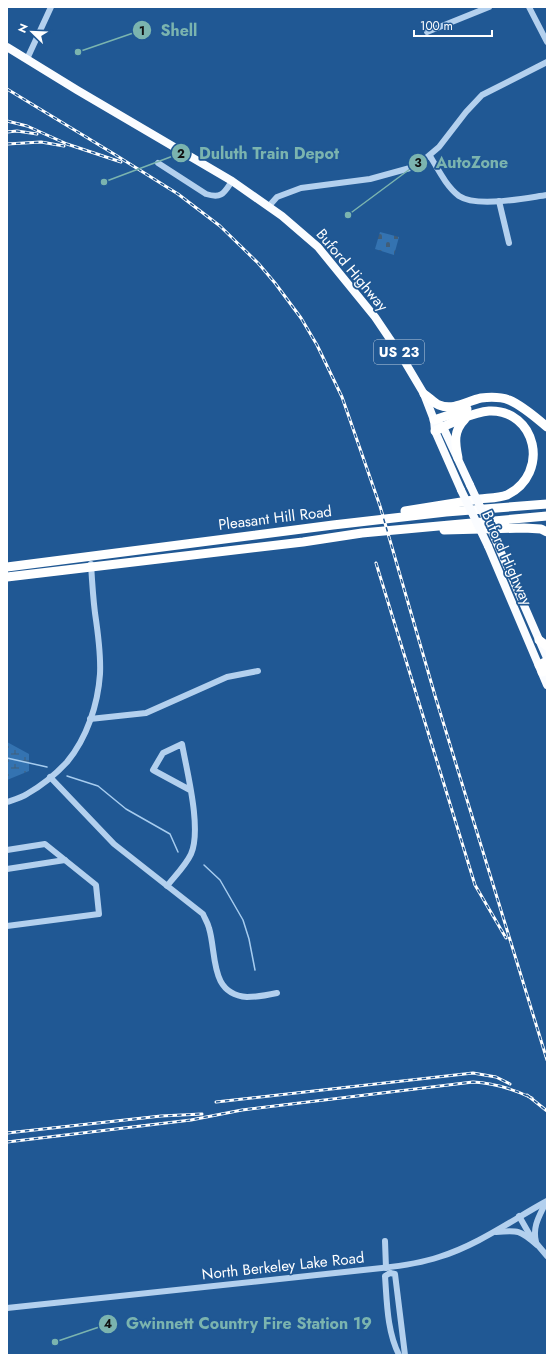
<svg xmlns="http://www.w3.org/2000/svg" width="554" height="1362" viewBox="0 0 554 1362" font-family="Jost,sans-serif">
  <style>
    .wetland { fill: url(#wetland-marsh) }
    .cemetery { fill: url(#cemetery-stones) }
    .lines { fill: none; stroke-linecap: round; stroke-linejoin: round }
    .stream { stroke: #a6ccef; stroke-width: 1.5 }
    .minor { stroke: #b3d0ee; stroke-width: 6 }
    .major { stroke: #fafcff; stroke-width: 8 }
    .highway { stroke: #fff; stroke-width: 9 }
    .rail-casing { stroke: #fff; stroke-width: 3 }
    .rail { stroke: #205894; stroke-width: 1.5; stroke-dasharray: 4.5; stroke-linecap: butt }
    .major-bridge { stroke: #fafcff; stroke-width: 8 }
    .labels { text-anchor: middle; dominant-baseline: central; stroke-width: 3.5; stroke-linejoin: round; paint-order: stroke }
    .shield { fill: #205894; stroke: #bccddf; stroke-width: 1 }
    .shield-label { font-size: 14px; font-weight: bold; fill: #fff }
    .street-label { font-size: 15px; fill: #fff; stroke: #205894 }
    .leader { fill: none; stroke: #7bb4af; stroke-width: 1.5 }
    .callout-dot { fill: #7bb4af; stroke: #205894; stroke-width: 1.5 }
    .mark-label { font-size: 12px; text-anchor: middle; font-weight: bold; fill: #111 }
    .callout-label { font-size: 16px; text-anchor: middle; font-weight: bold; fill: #7bb4af; stroke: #205894; stroke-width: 3.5; stroke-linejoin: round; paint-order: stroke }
  </style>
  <defs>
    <pattern id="wetland-marsh" width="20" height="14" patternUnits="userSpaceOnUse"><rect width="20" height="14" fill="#3473b1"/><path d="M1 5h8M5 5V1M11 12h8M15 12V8" fill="none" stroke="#415e79"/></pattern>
    <pattern id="cemetery-stones" width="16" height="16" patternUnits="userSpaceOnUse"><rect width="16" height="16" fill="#3473b1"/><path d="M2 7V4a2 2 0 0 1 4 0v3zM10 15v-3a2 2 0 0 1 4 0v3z" fill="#415e79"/></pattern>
  </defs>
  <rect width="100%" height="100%" fill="#205894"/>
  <!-- wetland -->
  <polygon class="wetland" points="7,742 29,754 29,771 7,780"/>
  <!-- cemetery -->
  <polygon class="cemetery" points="380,232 399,237 394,255 375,249"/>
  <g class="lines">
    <!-- stream -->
    <g class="stream">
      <polyline points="7,758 47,767"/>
      <polyline points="67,776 98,786 126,809 170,834 178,852"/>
      <polyline points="204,865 220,880 243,920 249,939 255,970"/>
    </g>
    <!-- minor -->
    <g class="minor">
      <polyline points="529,7 547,42"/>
      <polyline points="427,32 489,7"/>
      <polyline points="27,59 51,7"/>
      <path d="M430,156C438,169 446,186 459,196C477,208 525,198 547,195"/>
      <path d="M158,163L206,194C222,199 224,193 232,181"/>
      <polyline points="499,201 509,243"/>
      <polyline points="269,206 277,197 301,188 370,179 410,168 426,158 439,147 466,112 482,95 547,62"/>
      <polyline points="90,719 146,713 227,677 258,671"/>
      <path d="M50,777L114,844L203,914C205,919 208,923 209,928C217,954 209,994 247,997C257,997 268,995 277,993"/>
      <path d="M7,802C13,800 21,798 27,794C41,786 56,774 67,762C87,738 98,704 100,674C101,654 98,633 95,613C93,597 92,581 91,564"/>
      <polyline points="7,850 45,844 96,885 99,914 7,926"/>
      <polyline points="7,869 65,860"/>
      <path d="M167,886C175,876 186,865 191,854C202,829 187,772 182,744L163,753L153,770L190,790"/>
      <polyline points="519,1216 531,1237 547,1256"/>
      <path d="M496,1232C518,1230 520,1230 537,1245"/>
      <polyline points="385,1241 386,1268"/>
      <path d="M536,1242C532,1226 540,1215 546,1202"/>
      <polyline points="390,1273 395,1274 405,1355"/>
      <path d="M390,1273L385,1276C387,1303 387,1331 399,1355"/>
      <path d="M7,1308L382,1268C400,1266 421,1263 439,1257C478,1245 512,1220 547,1201"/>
    </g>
    <!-- major -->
    <g class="major">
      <polyline points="7,47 77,90 232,181 282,216 318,247 375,317 402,357 424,394 434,420 435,431 461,490"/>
      <polyline points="438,423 443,427 470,485"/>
      <polyline points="493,534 547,658"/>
      <polyline points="488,546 547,685"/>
    </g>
    <!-- highway -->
    <g class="highway">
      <path d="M424,394C429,397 434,403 439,405C454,411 467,401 481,398C490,397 501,397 509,400C523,406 535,417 547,427"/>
      <polyline points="434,420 467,409"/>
      <path d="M458,458C455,443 453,431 465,419"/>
      <path d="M405,511C430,507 455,503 480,499C488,498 499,498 507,495C551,473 536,409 489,411C474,412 448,424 435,431"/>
      <polyline points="444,530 524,528 541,529 547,532"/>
      <polyline points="7,567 333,525 446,512 547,504"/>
      <polyline points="7,577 303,542 362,533 547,516"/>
      <polyline points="539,640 547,646"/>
      <polyline points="539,665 547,661"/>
      <polyline points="542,672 547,670"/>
    </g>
    <!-- rail casing -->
    <g class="rail-casing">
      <g id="rail">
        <polyline points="7,89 114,154 178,194 220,226 258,263 275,283 301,318 317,345 342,397 380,506 436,699 547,1060"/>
        <polyline points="7,121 27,126 67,144 121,162"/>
        <polyline points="7,132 17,131 37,134"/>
        <polyline points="7,144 41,142 64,146"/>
        <polyline points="376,563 475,885 506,938"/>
        <polyline points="527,1095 547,1111"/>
        <polyline points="216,1102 473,1073 496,1077 510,1084"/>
        <polyline points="7,1133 161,1116 202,1114"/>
        <path d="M7,1142L191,1120L242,1110L473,1082C495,1083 513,1089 532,1098"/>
      </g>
    </g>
    <!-- rail -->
    <use href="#rail" class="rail"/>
    <!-- major-bridge -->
    <g class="major-bridge">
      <polyline points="470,485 493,534"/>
      <polyline points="461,490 488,546"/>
    </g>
  </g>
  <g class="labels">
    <!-- shield labels -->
    <rect class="shield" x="374" y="340" width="50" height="24" rx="3"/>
    <g class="shield-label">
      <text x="399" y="352">US 23</text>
    </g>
    <!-- street labels -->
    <g class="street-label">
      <text transform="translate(352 270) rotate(50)">Buford Highway</text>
      <text transform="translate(275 518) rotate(-7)">Pleasant Hill Road</text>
      <text transform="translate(507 558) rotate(66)">Buford Highway</text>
      <text transform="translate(283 1266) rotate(-6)">North Berkeley Lake Road</text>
    </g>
  </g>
  <!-- callouts -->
  <path class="leader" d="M78 52L142 30M104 182L181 153M348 215L418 163M55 1342L108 1324"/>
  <g class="callout-dot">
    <circle cx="78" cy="52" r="4"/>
    <circle cx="104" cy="182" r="4"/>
    <circle cx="348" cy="215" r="4"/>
    <circle cx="55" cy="1342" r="4"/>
    <circle cx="142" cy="30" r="10"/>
    <circle cx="181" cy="153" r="10"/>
    <circle cx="418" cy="163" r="10"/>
    <circle cx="108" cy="1324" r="10"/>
  </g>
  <g class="mark-label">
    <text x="142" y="35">1</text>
    <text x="181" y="158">2</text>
    <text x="418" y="167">3</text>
    <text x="108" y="1328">4</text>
  </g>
  <g class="callout-label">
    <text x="179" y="36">Shell</text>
    <text x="269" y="159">Duluth Train Depot</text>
    <text x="472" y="168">AutoZone</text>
    <text x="249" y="1329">Gwinnett Country Fire Station 19</text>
  </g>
  <!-- border -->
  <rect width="554" height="1362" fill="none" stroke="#ffffff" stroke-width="16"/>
  <!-- north arrow -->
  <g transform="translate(32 32) rotate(293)" stroke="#205894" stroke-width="3" paint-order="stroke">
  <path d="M0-3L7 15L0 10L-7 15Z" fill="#ffffff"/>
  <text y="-6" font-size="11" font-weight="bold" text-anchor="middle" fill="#ffffff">N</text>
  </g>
  <!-- scale -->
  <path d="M414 30v6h78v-6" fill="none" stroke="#ffffff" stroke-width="2"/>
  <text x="420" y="30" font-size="12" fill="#ffffff" stroke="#205894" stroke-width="3" paint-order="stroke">100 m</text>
</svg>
